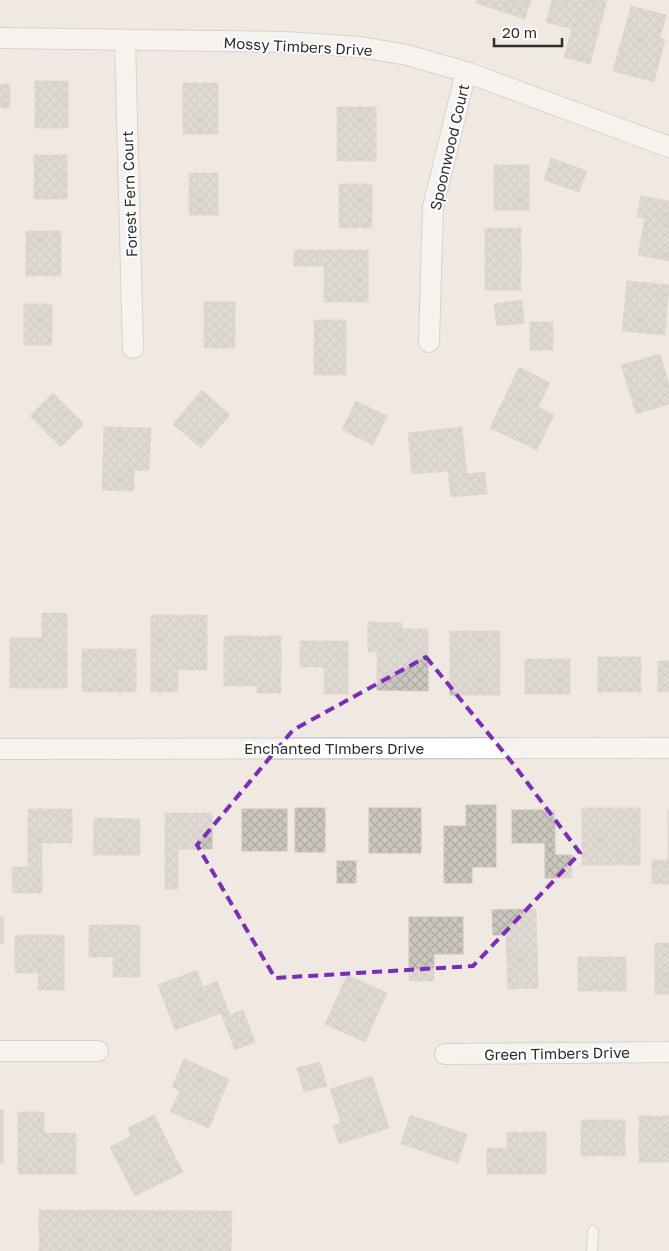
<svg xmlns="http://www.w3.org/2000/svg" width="669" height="1251" viewBox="0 0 669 1251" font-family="'Golos Text',sans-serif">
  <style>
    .building { fill: url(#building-cross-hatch); stroke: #cbc5ba }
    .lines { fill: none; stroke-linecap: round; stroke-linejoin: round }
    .lane-casing { stroke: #b4b7c1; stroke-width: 12 }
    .street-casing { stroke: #b4b7c1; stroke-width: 22 }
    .lane { stroke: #fff; stroke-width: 10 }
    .street { stroke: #fff; stroke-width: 20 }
    .marked { fill: none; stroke: #7b2cbf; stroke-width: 4; stroke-dasharray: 10 6; stroke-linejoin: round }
    .labels { text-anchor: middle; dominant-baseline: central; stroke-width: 4; stroke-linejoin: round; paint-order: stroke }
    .street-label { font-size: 15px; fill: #2e2e2e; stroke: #fff }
  </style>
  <defs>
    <pattern id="building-cross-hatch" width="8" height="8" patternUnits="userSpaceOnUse" patternTransform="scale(1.25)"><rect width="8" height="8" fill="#cbc7bf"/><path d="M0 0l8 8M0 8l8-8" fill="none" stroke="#afaba4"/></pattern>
  </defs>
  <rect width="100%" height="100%" fill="#efe9e1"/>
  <!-- building -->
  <g class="building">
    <polygon points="477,0 531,0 525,19 476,3"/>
    <polygon points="552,0 607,0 590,64 564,57 572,29 546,22"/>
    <polygon points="631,6 666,15 660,38 665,39 654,82 613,71"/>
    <rect x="35" y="81" width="33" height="47"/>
    <rect x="183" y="83" width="35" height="51"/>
    <rect x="0" y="84" width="10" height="24"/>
    <rect x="337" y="107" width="39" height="54"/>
    <rect x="34" y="155" width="33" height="44"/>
    <polygon points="551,158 587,171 579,192 544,180"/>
    <rect x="494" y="165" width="35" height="45"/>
    <rect x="189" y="173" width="29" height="42"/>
    <rect x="339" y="184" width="33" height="44"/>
    <polygon points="641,196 669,201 669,261 638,255 645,218 637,217"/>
    <rect x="485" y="228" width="36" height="62"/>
    <rect x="26" y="231" width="35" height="45"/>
    <polygon points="294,250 368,250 368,302 324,302 324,266 294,266"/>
    <polygon points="627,281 669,285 665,335 622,331"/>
    <polygon points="522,300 524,323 497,326 494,304"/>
    <rect x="204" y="302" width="31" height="46"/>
    <rect x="24" y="304" width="28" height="41"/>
    <rect x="314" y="320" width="32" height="55"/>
    <rect x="530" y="322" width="23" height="28"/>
    <polygon points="660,354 669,384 669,404 636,414 621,365"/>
    <polygon points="519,367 550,383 538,407 554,415 537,450 490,428"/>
    <polygon points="202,390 230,415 201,448 173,424"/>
    <polygon points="53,393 84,424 61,447 30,416"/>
    <polygon points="356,401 387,416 373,445 342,430"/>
    <polygon points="104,427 151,428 149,471 134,470 134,491 102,490"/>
    <polygon points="462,427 467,474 485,472 487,494 451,497 448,471 412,474 408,433"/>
    <polygon points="42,613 67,613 67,688 10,688 10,638 42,638"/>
    <polygon points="151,615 207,615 207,670 178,670 178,692 151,692"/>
    <polygon points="368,622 402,623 402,629 428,629 428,691 377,690 377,652 368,652"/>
    <rect x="450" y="631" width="50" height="64"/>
    <polygon points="224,636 281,636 281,693 257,693 257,686 224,686"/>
    <polygon points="300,641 348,641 348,694 324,694 324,667 300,667"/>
    <rect x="82" y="649" width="54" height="43"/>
    <rect x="598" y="657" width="43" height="35"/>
    <rect x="525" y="659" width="45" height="35"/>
    <rect x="658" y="661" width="11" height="31"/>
    <polygon points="466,805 496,805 496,867 472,867 472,883 444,883 444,826 466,826"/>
    <rect x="295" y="808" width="30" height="44"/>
    <rect x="369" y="808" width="52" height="45"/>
    <rect x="582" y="808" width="58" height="57"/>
    <polygon points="28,809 72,809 72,843 42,843 42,893 13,893 12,867 28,867"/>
    <rect x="242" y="809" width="45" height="42"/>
    <polygon points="668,809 669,884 652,884 652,860 668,860"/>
    <polygon points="512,810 555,810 555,855 572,855 572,878 545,878 545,843 512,843"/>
    <polygon points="165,813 212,813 212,849 178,849 178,889 165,889"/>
    <polygon points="94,818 140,819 140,855 93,855"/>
    <rect x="337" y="861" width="19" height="22"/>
    <polygon points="536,909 538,988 508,989 506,935 493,935 492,910"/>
    <polygon points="0,917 3,917 4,943 0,943"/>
    <polygon points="409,917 463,917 463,954 434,954 434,981 409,981"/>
    <polygon points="89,925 140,925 140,977 113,977 113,957 89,957"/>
    <polygon points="15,935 64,935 64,990 38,990 38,973 15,973"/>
    <rect x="655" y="943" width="14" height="51"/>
    <rect x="578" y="957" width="48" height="34"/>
    <polygon points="197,970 203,987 217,981 230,1015 243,1010 255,1042 235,1050 221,1013 175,1030 158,985"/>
    <polygon points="347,975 387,993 365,1042 325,1024"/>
    <polygon points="184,1059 229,1079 209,1128 170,1112 180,1091 172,1087"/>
    <polygon points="320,1062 327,1086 304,1092 297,1068"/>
    <polygon points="372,1076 389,1128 339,1144 333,1126 341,1123 330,1089"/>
    <rect x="0" y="1110" width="3" height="53"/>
    <polygon points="18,1112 44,1112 44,1133 76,1133 76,1174 18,1174"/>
    <polygon points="154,1115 183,1172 135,1196 110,1147 131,1136 128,1128"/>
    <polygon points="410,1115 467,1134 458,1163 401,1144"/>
    <rect x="639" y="1116" width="30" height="46"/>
    <rect x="581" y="1120" width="44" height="36"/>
    <polygon points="507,1132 546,1132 546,1174 487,1174 487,1148 507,1148"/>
    <polygon points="39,1210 232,1211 231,1251 39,1251"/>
  </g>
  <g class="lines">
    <!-- lane casing -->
    <g class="lane-casing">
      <polyline id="lane" points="592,1251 593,1231"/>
    </g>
    <!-- street casing -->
    <g class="street-casing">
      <g id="street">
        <polyline points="0,38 284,42 361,47 407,55 466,72 669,147"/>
        <polyline points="125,40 133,348"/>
        <polyline points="429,342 433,207 466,72"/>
        <polyline points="0,749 669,748"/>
        <polyline points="0,1051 98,1051"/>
        <polyline points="445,1054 669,1052"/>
      </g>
    </g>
    <!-- lane -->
    <use href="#lane" class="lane"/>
    <!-- street -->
    <use href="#street" class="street"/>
  </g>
  <!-- marked area -->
  <path d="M0 0H669V1251H0ZM426,657L514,765L580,853L473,966L275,978L197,845L293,730Z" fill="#efe9e1" fill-opacity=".55" fill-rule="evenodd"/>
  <path class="marked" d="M426,657L514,765L580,853L473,966L275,978L197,845L293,730Z"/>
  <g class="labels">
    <!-- street labels -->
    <g class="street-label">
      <text transform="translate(298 46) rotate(3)">Mossy Timbers Drive</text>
      <text transform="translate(449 147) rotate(-77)">Spoonwood Court</text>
      <text transform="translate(129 194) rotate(-92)">Forest Fern Court</text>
      <text x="334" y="748">Enchanted Timbers Drive</text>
      <text transform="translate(557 1053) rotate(-1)">Green Timbers Drive</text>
    </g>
  </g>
  <!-- scale -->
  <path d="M494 38v8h68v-8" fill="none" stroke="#2e2e2e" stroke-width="2.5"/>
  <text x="502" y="38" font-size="15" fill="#2e2e2e" stroke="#ffffff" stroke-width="4" paint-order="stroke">20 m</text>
</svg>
